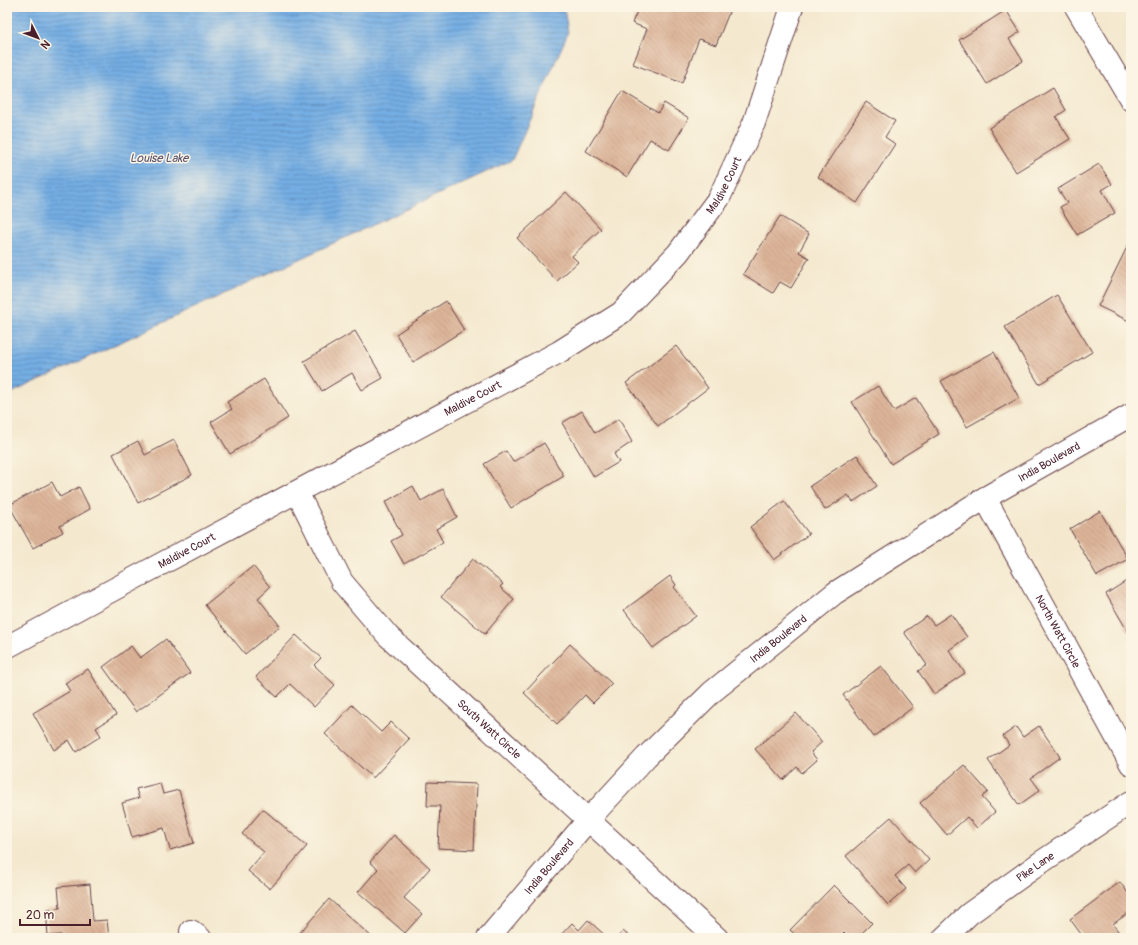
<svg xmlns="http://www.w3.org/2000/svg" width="1138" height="945" viewBox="0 0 1138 945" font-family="Pangolin,sans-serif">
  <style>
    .water { fill: url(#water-rules); stroke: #5f6688 }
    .building { fill: url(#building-back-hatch) }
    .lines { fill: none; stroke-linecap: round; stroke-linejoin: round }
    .minor-casing { stroke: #643d44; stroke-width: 24 }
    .minor { stroke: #fff; stroke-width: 22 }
    .labels { text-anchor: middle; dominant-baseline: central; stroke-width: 3; stroke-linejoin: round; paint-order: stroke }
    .street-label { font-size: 11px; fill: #4a1f2b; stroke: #fcf5e5 }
    .water-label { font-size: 12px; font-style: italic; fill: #59516c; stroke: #fcf5e5 }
  </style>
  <defs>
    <pattern id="water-rules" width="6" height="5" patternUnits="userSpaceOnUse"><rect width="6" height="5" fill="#74aee4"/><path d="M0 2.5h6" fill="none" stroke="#618db9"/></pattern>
    <pattern id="building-back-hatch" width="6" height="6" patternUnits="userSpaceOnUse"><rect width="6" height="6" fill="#dcb498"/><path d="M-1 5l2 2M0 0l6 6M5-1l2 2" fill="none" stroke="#be9a83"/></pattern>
  </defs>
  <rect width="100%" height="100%" fill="#fcf5e5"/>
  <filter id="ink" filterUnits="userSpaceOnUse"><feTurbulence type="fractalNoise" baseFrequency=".025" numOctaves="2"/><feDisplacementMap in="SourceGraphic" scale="8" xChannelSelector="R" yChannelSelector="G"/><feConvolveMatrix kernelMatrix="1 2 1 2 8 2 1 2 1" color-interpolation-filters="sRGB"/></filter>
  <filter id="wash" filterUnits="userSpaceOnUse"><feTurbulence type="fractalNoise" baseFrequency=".012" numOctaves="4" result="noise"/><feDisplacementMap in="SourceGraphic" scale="16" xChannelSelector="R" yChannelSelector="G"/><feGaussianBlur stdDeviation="0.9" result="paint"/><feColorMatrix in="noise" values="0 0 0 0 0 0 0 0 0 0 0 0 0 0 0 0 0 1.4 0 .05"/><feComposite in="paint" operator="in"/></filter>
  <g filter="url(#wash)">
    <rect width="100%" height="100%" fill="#f4e9cf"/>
    <!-- water -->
    <polygon class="water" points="7,7 564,7 568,33 512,160 7,395"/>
    <g id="blocks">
      <!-- building -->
      <g class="building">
        <polygon points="639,7 687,7 697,11 699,7 724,7 730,10 716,45 699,39 682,83 633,64 647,29 632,23"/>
        <polygon points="1006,10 1020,32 1009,39 1023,61 987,84 959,40"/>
        <polygon points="1053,88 1066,110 1056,117 1070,139 1016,172 989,128"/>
        <polygon points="622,91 658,113 664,103 689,118 669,150 650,139 627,177 586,151"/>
        <polygon points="866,102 895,121 885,137 895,144 857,203 818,177"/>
        <polygon points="1099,164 1112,184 1102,190 1115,213 1077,235 1060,207 1067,203 1058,189"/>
        <polygon points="566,192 601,229 572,256 578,262 557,281 517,238"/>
        <polygon points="780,216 809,234 799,252 809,258 791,288 780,282 773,293 743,274"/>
        <polygon points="1131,239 1131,322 1098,306"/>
        <polygon points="1057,295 1092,352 1039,384 1005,327"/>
        <polygon points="446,301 464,330 413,362 396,334"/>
        <polygon points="355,331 383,378 362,390 352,373 322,391 304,361"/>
        <polygon points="676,346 708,388 658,426 626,383"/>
        <polygon points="994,352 1019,398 967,427 941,381"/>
        <polygon points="264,379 288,418 230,454 211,422 232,409 227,402"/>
        <polygon points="878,386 894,411 916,398 939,434 891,464 852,402"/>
        <polygon points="582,411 595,433 619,419 632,442 614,454 619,462 594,477 562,423"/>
        <polygon points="174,440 192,475 138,503 113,454 138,441 145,455"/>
        <polygon points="544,443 564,476 511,508 484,464 506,451 513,462"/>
        <polygon points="857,455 877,486 853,502 848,495 825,510 810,486"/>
        <polygon points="52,482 60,497 79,487 90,509 60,526 63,532 33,548 9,505"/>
        <polygon points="413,486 421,501 443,489 457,517 436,529 443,542 404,564 391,541 402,535 385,502"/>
        <polygon points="784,501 809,534 774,560 750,527"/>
        <polygon points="1100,511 1128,559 1097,576 1070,529"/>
        <polygon points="473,559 503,584 500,587 514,599 485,634 441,597"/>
        <polygon points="253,566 270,587 258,598 280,626 245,654 205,605"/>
        <polygon points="670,576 676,585 674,587 696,616 653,648 624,610"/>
        <polygon points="1131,578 1131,637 1106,594"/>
        <polygon points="951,614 967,637 949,650 965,673 934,694 918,671 927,665 904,632 927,616 934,625"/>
        <polygon points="296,635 321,658 314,665 335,685 314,707 290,684 277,697 256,677"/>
        <polygon points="166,639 190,673 136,712 103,667 131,646 140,658"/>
        <polygon points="570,644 612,684 593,703 585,695 557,724 524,693"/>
        <polygon points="881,666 913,707 874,737 843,695"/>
        <polygon points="88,669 116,715 96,728 101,736 76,752 69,740 54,750 33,713 70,691 65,683"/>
        <polygon points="352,705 381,732 391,722 409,739 373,778 325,734"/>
        <polygon points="796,713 822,742 811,752 817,760 802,773 797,767 783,780 755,749"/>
        <polygon points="1039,726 1060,757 1031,778 1040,790 1019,805 988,760 1009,745 1003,736 1016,727 1023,737"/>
        <polygon points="964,765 988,792 982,797 995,812 977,828 967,817 947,835 920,803"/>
        <polygon points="428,782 477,784 474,850 438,848 440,806 427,806"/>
        <polygon points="160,783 163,794 179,790 194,843 170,850 164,828 132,837 122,803 139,798 136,789"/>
        <polygon points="263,809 307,846 270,889 248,871 264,852 242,834"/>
        <polygon points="891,817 929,860 915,873 908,865 895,876 906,889 888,905 846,856"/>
        <polygon points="394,835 430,868 404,898 422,914 405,933 358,892 378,869 370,862"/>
        <polygon points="1120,882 1131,897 1131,911 1113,924 1123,938 1084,938 1070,919"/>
        <polygon points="90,884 93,921 107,920 109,938 61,938 61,935 48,936 46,909 60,908 58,887"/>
        <polygon points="834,885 872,923 857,938 849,938 844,933 840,938 799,938 790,930"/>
        <polygon points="329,899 373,938 302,938 298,935"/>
        <polygon points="588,920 608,938 558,938 572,923 579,930"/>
        <polygon points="623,931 631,938 617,938"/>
      </g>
    </g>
  </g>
  <g filter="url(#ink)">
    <use href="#blocks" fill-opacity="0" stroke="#643d44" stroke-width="1"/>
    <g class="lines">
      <!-- minor casing -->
      <g class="minor-casing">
        <g id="minor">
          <polyline points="1076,7 1131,100"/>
          <path id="s1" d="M297,492L342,582L388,636L717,938"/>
          <path id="s2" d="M985,498L1131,764"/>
          <path id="s3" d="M7,647L133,579L559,352L621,313L678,253L719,198L754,123L792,7"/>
          <polyline points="191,931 200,938"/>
          <path id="s4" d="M488,938L589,819L646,757L712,692L835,593L985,498L1131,415"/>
          <path id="s5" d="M944,938L969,914L1040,863L1131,802"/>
        </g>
      </g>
      <!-- minor -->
      <use href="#minor" class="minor"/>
    </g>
  </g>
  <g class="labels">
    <!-- street labels -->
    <g class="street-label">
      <text stroke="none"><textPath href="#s3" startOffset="864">Maldive Court</textPath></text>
      <text stroke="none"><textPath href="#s3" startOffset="528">Maldive Court</textPath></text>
      <text stroke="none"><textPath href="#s4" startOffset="742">India Boulevard</textPath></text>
      <text stroke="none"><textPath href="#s3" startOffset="204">Maldive Court</textPath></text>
      <text stroke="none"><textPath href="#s2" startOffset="152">North Watt Circle</textPath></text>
      <text stroke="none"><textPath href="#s4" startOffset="418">India Boulevard</textPath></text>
      <text stroke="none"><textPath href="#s1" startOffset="309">South Watt Circle</textPath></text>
      <text stroke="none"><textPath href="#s4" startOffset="94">India Boulevard</textPath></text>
      <text stroke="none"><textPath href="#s5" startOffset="116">Pike Lane</textPath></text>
    </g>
    <!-- water labels -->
    <g class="water-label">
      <text x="159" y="158">Louise Lake</text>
    </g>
  </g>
  <!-- margin -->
  <rect width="1138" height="945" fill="none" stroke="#fcf5e5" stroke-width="24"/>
  <!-- north arrow -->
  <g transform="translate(38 38) rotate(132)" stroke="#fcf5e5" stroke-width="3" paint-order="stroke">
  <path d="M0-3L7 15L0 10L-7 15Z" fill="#4a1f2b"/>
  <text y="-6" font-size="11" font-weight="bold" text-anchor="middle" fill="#4a1f2b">N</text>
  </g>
  <!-- scale -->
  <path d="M20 919v6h70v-6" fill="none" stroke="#4a1f2b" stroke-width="2"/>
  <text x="26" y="919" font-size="12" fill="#4a1f2b" stroke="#fcf5e5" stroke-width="3" paint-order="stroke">20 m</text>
</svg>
